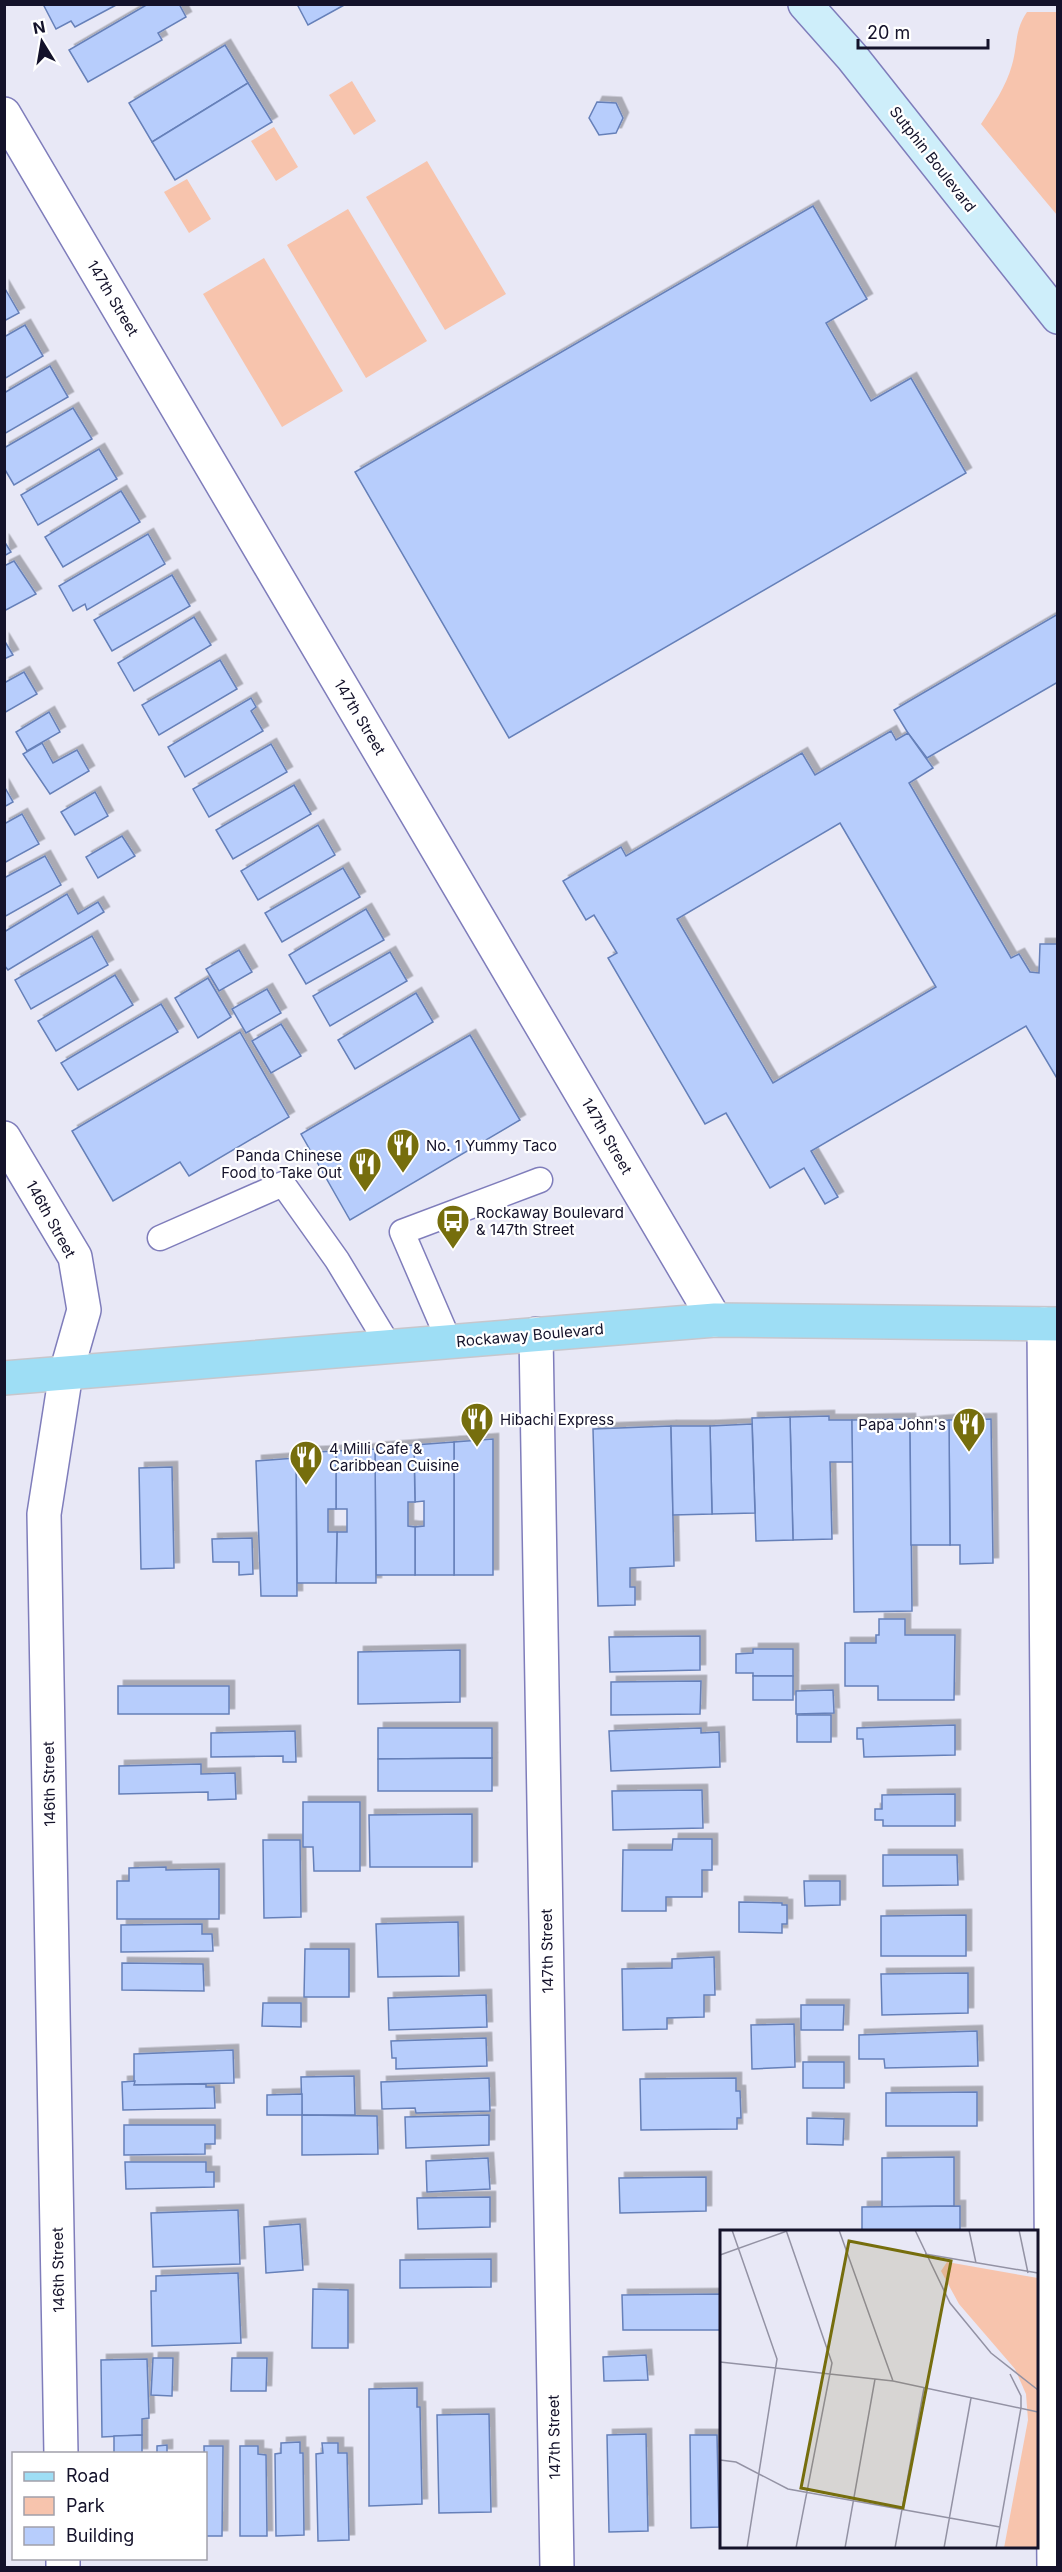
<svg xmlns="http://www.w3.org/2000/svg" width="1062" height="2572" viewBox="0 0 1062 2572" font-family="Inter,sans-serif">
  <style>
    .green { fill: #f7c4ad }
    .building { fill: #b7cdfc; stroke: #6680b9; stroke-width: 1.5; fill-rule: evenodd; filter: url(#shadow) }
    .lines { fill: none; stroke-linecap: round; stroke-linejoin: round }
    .service-casing { stroke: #7f7dbb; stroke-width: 27 }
    .minor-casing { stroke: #7f7dbb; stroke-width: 36 }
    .secondary-casing { stroke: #7f7dbb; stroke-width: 36 }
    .primary-casing { stroke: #c7c6cc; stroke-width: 36 }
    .service { stroke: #fff; stroke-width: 24 }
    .minor { stroke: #fff; stroke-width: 33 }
    .secondary { stroke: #ceeefa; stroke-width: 33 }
    .primary { stroke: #9edef5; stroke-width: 33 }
    .labels { text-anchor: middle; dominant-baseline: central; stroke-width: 4.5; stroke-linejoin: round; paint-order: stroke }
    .street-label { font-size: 15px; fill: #14122a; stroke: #fff }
    .poi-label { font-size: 15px; fill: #14122a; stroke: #fff; text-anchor: start }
    .inset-road { fill: none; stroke: #9392a4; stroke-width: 1.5 }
    .view { fill: #766e0d; fill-opacity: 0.15; stroke: #766e0d; stroke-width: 3 }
    .inset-edge { fill: none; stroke: #14122a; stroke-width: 3 }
  </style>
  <defs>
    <filter id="shadow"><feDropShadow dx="5.5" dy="-5.5" stdDeviation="0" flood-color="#0004"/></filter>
  </defs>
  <rect width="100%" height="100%" fill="#e8e8f6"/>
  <!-- green -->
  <g class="green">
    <path d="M1027,12H1057V215L981,124C993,105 1006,87 1012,65C1018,45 1014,31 1027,12Z"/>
    <polygon points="352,81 376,121 354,135 329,95"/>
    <polygon points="274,127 298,167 276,181 251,141"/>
    <polygon points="427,161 506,294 445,330 366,197"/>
    <polygon points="187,179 211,219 189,233 164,192"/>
    <polygon points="348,209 427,341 366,378 287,245"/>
    <polygon points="264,258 343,391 282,427 203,294"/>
  </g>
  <!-- building -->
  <g class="building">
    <polygon points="43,4 118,4 75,27 71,21 56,29"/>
    <polygon points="148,4 179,4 186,17 158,33 162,40 88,82 69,50"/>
    <polygon points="297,4 346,4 308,25"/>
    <polygon points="225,45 248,83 152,142 129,103"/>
    <polygon points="248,83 272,122 175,180 152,142"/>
    <polygon points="597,102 616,103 623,118 616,133 599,135 589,118"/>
    <polygon points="813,206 867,299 826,323 871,401 911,378 966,473 509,738 355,472"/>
    <polygon points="4,287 19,313 4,321"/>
    <polygon points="25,325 43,356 4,379 4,337"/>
    <polygon points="50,366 68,397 4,434 4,393"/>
    <polygon points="73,408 92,439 14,485 4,468 4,448"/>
    <polygon points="99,449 117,479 38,525 21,495"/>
    <polygon points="121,491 140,522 63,567 45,537"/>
    <polygon points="148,534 165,564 87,610 85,604 73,611 59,586"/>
    <polygon points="4,541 11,552 4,556"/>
    <polygon points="14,561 36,594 4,611 4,566"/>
    <polygon points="172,575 190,606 112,651 94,620"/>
    <polygon points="1058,614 1058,682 927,758 908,733 894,710"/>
    <polygon points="194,617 211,645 134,691 118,663"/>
    <polygon points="4,640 13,655 4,659"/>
    <polygon points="220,660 237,689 159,735 142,705"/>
    <polygon points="24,672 37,694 4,713 4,683"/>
    <polygon points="251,698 256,707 251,711 263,731 185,777 168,747"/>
    <polygon points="49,712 60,732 27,751 16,732"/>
    <path d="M891,731L896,740L908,733L933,768L909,783L1011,958L1019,954L1030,972L1039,973L1040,944H1058V1080L1026,1026L811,1151L838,1197L825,1204L804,1168L770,1188L726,1113L705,1124L608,958L617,953L594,915L586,920L563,881L621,847L626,856L802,753L815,775ZM840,823L936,987L773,1083L677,919Z"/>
    <polygon points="42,743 53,763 77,750 89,771 50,794 23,754"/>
    <polygon points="271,744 287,772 209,817 193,789"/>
    <polygon points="294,785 311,814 233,859 216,830"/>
    <polygon points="4,786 13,802 4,807"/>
    <polygon points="95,792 108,816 75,835 61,812"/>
    <polygon points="22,814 39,844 4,863 4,824"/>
    <polygon points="318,825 335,855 258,900 241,871"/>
    <polygon points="122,836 135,856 98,878 86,857"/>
    <polygon points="45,856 61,885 4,917 4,878"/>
    <polygon points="343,868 360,897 282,942 265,913"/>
    <polygon points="67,894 78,914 98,902 104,912 8,970 4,965 4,932"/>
    <polygon points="366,909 384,940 306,984 289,955"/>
    <polygon points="92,936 108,965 31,1009 15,980"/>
    <polygon points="239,950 252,972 219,991 206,969"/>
    <polygon points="390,952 407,981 330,1026 313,996"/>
    <polygon points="115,975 133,1005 56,1051 38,1021"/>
    <polygon points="208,978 231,1017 198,1038 175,998"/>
    <polygon points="267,989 281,1013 246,1033 232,1009"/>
    <polygon points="416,993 433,1022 355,1069 338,1040"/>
    <polygon points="161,1004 178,1032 78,1090 61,1063"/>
    <polygon points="281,1024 301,1056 271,1073 252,1041"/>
    <polygon points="240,1032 289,1117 189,1176 180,1162 113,1201 72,1131"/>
    <polygon points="470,1035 520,1120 350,1220 301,1134"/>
    <polygon points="829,1416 829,1420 852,1420 853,1462 830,1462 832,1539 793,1540 790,1417"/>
    <polygon points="790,1417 793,1540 756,1541 752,1418"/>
    <polygon points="910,1419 912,1611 854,1612 852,1420"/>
    <polygon points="991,1419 993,1563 960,1564 960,1545 950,1545 949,1420"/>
    <polygon points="949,1420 950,1545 911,1545 910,1423"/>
    <polygon points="752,1424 755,1513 712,1514 710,1426"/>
    <polygon points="671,1426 674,1566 630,1568 630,1587 635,1587 635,1605 598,1606 593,1429"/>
    <polygon points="671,1426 710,1426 712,1514 673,1515"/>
    <polygon points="493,1439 493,1575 454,1575 454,1442"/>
    <polygon points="454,1442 454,1575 415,1575 415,1527 424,1526 424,1501 415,1502 414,1445"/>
    <polygon points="414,1445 415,1502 408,1502 408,1526 415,1527 415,1575 376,1575 375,1448"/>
    <polygon points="375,1449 376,1583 336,1583 337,1532 347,1532 347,1509 336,1509 336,1451"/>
    <polygon points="336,1451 336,1509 328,1509 328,1532 337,1532 336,1583 297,1583 296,1453"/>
    <polygon points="296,1458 297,1596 261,1596 256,1461"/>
    <polygon points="172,1467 174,1568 141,1569 139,1468"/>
    <polygon points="252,1538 253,1574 239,1575 239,1562 213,1562 212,1539"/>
    <polygon points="879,1619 905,1619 905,1635 955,1635 954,1700 878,1700 878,1686 845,1686 845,1643 876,1643 876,1635 879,1635"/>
    <polygon points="700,1636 700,1670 610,1672 609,1637"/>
    <polygon points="753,1649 793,1649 793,1676 753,1676 753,1673 736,1673 736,1654 753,1653"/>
    <polygon points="460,1650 460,1702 358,1704 358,1652"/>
    <rect x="753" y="1676" width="40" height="24"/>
    <polygon points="701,1681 700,1714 611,1715 611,1682"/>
    <rect x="118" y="1686" width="111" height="28"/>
    <polygon points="833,1690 834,1713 796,1714 796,1691"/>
    <rect x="797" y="1715" width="34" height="27"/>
    <polygon points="955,1725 955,1755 864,1757 863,1739 857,1739 857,1728"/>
    <polygon points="378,1728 492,1728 492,1758 378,1759"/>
    <polygon points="701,1728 701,1733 719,1732 720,1767 611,1771 609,1731"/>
    <polygon points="295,1731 296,1762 283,1762 283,1756 211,1757 211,1733"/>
    <polygon points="492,1758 492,1791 378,1791 378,1759"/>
    <polygon points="201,1764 201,1774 235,1773 236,1799 208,1800 208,1792 119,1794 119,1766"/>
    <polygon points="702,1790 703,1828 613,1830 612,1791"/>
    <polygon points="955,1794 955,1826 883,1826 883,1820 875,1820 875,1809 882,1809 882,1795"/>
    <polygon points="303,1802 360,1802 360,1871 314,1871 313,1847 303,1847"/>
    <polygon points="472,1814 472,1867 370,1867 369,1815"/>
    <polygon points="673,1839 712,1839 712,1870 702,1870 702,1897 666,1897 666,1911 622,1911 623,1850 672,1850"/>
    <polygon points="263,1840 300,1840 301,1917 264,1918"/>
    <polygon points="883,1855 957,1855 958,1885 883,1886"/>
    <polygon points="166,1867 166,1870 219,1869 219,1919 117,1919 117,1881 129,1881 129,1868"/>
    <polygon points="804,1881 840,1881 840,1905 805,1906"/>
    <polygon points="739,1902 782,1903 782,1905 787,1905 787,1924 782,1924 782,1933 739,1932"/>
    <polygon points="966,1915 966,1956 881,1956 881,1916"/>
    <polygon points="458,1922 459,1976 378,1977 376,1924"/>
    <polygon points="202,1924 202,1934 212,1934 213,1951 121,1952 121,1925"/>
    <polygon points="305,1949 349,1949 349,1997 304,1997"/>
    <polygon points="714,1957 715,1995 704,1995 704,2017 667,2018 667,2029 623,2030 622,1969 672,1968 672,1959"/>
    <polygon points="122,1963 203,1964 204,1991 122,1990"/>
    <polygon points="968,1973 968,2013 882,2015 881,1974"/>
    <polygon points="486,1995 487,2027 389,2030 388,1998"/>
    <polygon points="263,2003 301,2003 301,2027 262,2026"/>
    <polygon points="801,2005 844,2005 843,2030 801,2030"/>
    <polygon points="794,2024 795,2067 752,2069 751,2025"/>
    <polygon points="977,2031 978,2066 885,2068 884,2059 859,2059 859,2035"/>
    <polygon points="486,2038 487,2066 396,2069 396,2058 392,2058 391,2041"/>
    <polygon points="233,2050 234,2083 134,2085 134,2054"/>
    <rect x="803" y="2062" width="41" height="26"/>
    <polygon points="354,2076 355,2115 302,2115 301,2077"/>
    <polygon points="489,2078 490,2111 416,2113 415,2108 382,2109 381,2082"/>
    <polygon points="736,2078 736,2091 740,2091 741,2118 737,2118 737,2129 641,2130 640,2079"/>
    <polygon points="135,2081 134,2085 206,2084 206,2087 214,2087 215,2108 123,2110 122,2082"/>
    <polygon points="977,2092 977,2126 886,2126 886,2093"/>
    <polygon points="302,2094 302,2115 267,2115 267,2095"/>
    <polygon points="302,2115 377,2116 378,2154 302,2155"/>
    <polygon points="489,2115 489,2145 406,2148 405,2117"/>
    <polygon points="807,2118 844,2119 843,2145 807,2144"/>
    <polygon points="124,2125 215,2125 215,2144 205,2144 205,2154 124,2155"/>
    <polygon points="954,2157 954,2206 882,2207 882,2158"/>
    <polygon points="488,2158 490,2189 427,2192 426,2161"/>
    <polygon points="125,2162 206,2162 206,2172 214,2172 214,2187 126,2189"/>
    <polygon points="706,2177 706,2211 620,2213 619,2178"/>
    <polygon points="490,2197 490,2227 418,2229 417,2198"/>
    <polygon points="960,2206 960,2232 862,2232 862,2207"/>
    <polygon points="238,2210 240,2264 153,2267 151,2213"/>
    <polygon points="300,2224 303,2270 266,2273 264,2227"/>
    <polygon points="491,2259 491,2287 400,2288 400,2260"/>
    <polygon points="238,2273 241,2343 152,2346 151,2291 156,2291 156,2276"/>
    <polygon points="313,2289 348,2290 348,2348 312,2348"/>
    <polygon points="722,2294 722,2330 623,2330 622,2295"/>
    <polygon points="646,2355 648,2380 604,2381 603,2357"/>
    <polygon points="153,2358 173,2358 172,2396 151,2395"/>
    <polygon points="232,2358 267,2358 266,2391 231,2391"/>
    <polygon points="147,2359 149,2418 142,2419 142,2435 102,2437 101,2360"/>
    <polygon points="417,2388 417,2407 420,2407 422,2504 369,2506 369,2389"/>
    <polygon points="489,2414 491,2512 439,2513 437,2415"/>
    <polygon points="646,2434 648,2531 609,2532 607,2435"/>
    <polygon points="142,2435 142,2454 114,2454 114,2436"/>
    <polygon points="690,2435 717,2435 719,2527 691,2528"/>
    <polygon points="300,2442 300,2453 303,2453 304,2535 276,2536 275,2454 281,2453 281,2443"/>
    <polygon points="322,2443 338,2443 338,2453 347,2453 349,2540 318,2541 316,2454 323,2453"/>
    <polygon points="167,2445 167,2454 157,2454 157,2446"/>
    <polygon points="204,2446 223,2446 222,2536 206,2536"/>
    <polygon points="240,2446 258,2446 258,2454 266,2455 267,2536 240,2536"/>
  </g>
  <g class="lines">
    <!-- service casing -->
    <g class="service-casing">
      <g id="service">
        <polyline points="160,1238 283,1184 337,1260 389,1346"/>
        <polyline points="449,1341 402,1232 540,1180"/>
      </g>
    </g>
    <!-- minor casing -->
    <g class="minor-casing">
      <g id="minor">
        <polyline points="4,114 715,1320"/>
        <polyline points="4,1138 75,1257 84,1310 66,1373 44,1514 61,2454"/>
        <polyline points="1044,1324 1054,2568"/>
        <polyline points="536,1334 557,2568"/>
        <polyline points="63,2558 63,2568"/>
      </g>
    </g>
    <!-- secondary casing -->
    <g class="secondary-casing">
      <polyline id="secondary" points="805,4 852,57 1058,317"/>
    </g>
    <!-- primary casing -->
    <g class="primary-casing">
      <polyline id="primary" points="4,1378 715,1320 1058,1324"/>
    </g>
    <!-- service -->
    <use href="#service" class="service"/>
    <!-- minor -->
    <use href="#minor" class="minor"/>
    <!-- secondary -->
    <use href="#secondary" class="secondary"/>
    <!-- primary -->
    <use href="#primary" class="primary"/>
  </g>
  <!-- icons -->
  <defs>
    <g id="restaurant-pin" transform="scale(1.725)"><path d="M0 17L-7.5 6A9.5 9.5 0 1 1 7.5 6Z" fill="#766e0d" stroke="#fff"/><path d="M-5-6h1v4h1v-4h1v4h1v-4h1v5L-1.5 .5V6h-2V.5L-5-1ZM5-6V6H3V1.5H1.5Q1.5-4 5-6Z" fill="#fff"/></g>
    <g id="bus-pin" transform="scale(1.725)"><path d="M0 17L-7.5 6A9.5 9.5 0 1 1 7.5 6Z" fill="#766e0d" stroke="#fff"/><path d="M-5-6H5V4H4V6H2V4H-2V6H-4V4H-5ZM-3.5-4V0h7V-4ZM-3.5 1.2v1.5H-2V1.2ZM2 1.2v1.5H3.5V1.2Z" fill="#fff"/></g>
  </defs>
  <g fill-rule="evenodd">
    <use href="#restaurant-pin" x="403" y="1145"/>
    <use href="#restaurant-pin" x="365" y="1164"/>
    <use href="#bus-pin" x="453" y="1221"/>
    <use href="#restaurant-pin" x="477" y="1419"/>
    <use href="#restaurant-pin" x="969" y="1424"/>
    <use href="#restaurant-pin" x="306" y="1457"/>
  </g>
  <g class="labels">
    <!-- street labels -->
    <g class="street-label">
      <text transform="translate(933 159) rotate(52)">Sutphin Boulevard</text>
      <text transform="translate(113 298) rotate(59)">147th Street</text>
      <text transform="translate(360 717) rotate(59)">147th Street</text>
      <text transform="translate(607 1136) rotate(60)">147th Street</text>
      <text transform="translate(51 1219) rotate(61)">146th Street</text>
      <text transform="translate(530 1335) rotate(-5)">Rockaway Boulevard</text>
      <text transform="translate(49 1784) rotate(-91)">146th Street</text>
      <text transform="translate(547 1951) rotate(-91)">147th Street</text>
      <text transform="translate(58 2270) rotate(-91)">146th Street</text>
      <text transform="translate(554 2437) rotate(-91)">147th Street</text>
    </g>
    <!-- poi labels -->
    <g class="poi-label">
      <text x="426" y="1145">No. 1 Yummy Taco</text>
      <text x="342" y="1155" text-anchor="end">Panda Chinese<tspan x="342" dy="17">Food to Take Out</tspan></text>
      <text x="476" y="1212">Rockaway Boulevard<tspan x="476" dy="17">&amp; 147th Street</tspan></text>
      <text x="500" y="1419">Hibachi Express</text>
      <text x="946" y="1424" text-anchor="end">Papa John's</text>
      <text x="329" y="1448">4 Milli Cafe &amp;<tspan x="329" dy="17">Caribbean Cuisine</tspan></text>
    </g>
  </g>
  <!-- overview -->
  <g transform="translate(720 2230)">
    <rect width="318" height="318" fill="#e8e8f6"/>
    <path d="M227,32L318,48V318H284L308,190L306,164L295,139L239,74L221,41Z" fill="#f7c4ad"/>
    <path class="inset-road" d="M12,0L57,129L27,318M66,0L112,133L76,318M119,0L173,151M195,0L230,73L271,123L318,160M249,0L256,33M299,0L308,43M205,24L318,43M0,25L67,1M0,132L173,151L318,182M0,230L16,232L68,259L280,297M125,318L155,149M175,318L204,158M224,318L251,168M276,318L301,178V166L290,144"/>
    <path class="view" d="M129,11L231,31L183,278L81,258Z"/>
    <rect width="318" height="318" class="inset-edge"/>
  </g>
  <!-- border -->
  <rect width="1062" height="2572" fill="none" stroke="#14122a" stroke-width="12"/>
  <!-- legend -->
  <rect x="12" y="2452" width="195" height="108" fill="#ffffff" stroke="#a1a0aa" stroke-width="1.5"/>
  <rect x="24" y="2472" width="30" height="9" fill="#9edef5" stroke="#a1a0aa" stroke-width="1.5"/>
  <text x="66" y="2482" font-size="18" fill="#14122a">Road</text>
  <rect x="24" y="2497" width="30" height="18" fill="#f7c4ad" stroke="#a1a0aa" stroke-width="1.5"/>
  <text x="66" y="2512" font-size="18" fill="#14122a">Park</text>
  <rect x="24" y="2527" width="30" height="18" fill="#b7cdfc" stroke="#a1a0aa" stroke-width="1.5"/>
  <text x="66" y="2542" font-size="18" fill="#14122a">Building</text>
  <!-- north arrow -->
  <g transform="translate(42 42) rotate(349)" stroke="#ffffff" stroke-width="4.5" paint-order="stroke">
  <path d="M0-4.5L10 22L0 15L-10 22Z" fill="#14122a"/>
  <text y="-9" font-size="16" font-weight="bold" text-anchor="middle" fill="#14122a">N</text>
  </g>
  <!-- scale -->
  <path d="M858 39v9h130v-9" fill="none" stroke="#14122a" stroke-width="3"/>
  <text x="867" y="39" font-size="18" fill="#14122a" stroke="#ffffff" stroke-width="4.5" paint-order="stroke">20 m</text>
</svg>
